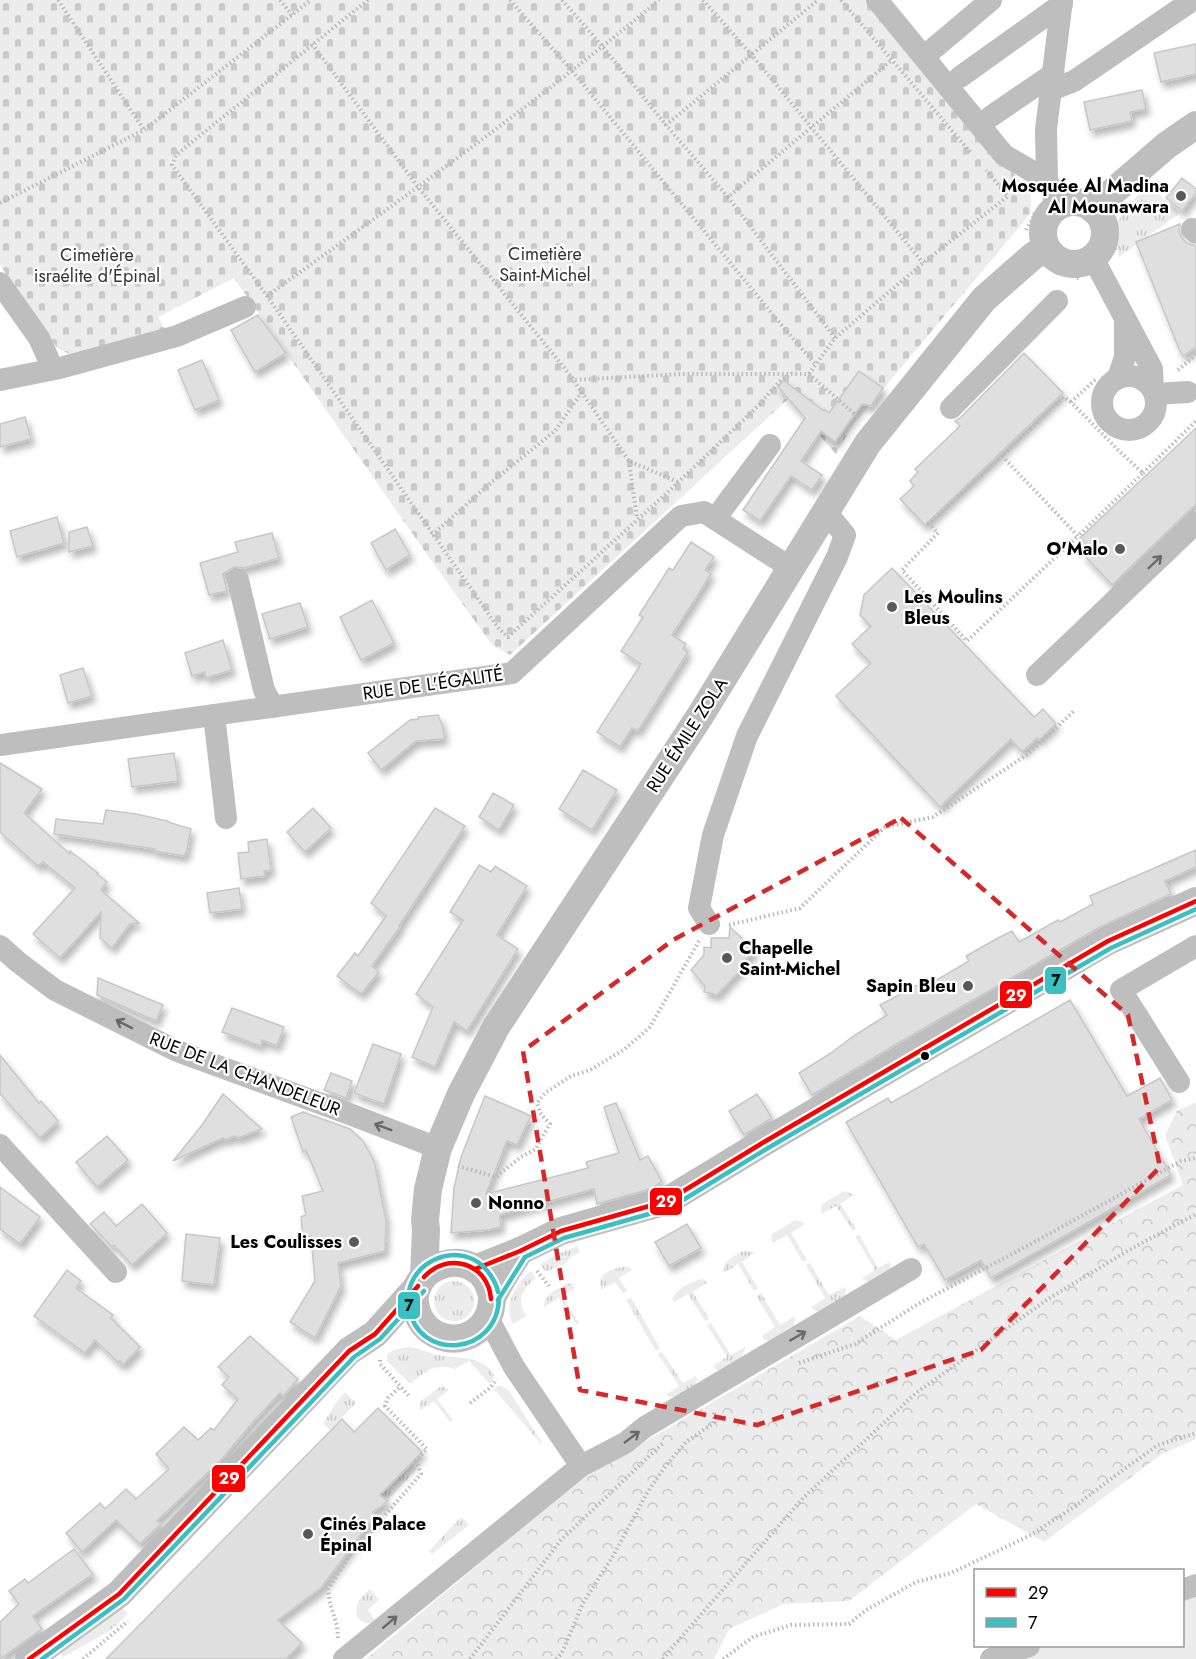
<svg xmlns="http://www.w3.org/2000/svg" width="1196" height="1659" viewBox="0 0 1196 1659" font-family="Jost,sans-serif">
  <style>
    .grass { fill: url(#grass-tufts) }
    .forest { fill: url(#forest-crowns) }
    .cemetery { fill: url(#cemetery-stones) }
    .green { fill: #ececec }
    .building { fill: #dfdfdf; stroke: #c7c7c7; stroke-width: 1.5; filter: url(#shadow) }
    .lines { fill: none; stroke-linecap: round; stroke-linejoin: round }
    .path { stroke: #b9b9b9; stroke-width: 4; stroke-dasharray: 1.5 3; stroke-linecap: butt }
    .minor { stroke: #bebebe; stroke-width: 22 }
    .major { stroke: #bebebe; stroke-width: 28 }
    .bus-1-casing { stroke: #fff; stroke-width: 9 }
    .bus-2-casing { stroke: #fff; stroke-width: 9 }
    .bus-1 { stroke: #f00; stroke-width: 4.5 }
    .bus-2 { stroke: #3ac0c3; stroke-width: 4.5 }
    .oneway { stroke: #686868 }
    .marked { fill: none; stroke: #d62828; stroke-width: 4.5; stroke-dasharray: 12 8; stroke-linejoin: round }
    .poi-dot { fill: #595959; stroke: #fff; stroke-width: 2 }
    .bus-dot { fill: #000; stroke: #fff; stroke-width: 2 }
    .labels { text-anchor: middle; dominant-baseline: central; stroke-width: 4.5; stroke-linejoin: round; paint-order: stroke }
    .poi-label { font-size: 18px; font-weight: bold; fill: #000; stroke: #fff; text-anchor: end }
    .park-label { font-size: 18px; fill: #333; stroke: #fff }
    .street-label { font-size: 18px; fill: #000; stroke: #fff }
    .line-badge { stroke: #fff; stroke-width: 2 }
    .badge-label { font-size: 16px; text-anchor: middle; font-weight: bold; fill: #fff }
    .pale-badge-label { font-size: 16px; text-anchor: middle; font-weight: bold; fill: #111 }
  </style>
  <defs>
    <pattern id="grass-tufts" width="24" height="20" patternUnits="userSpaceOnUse" patternTransform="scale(1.5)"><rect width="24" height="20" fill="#ececec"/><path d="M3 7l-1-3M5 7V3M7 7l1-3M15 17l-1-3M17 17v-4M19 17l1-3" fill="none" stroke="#c9c9c9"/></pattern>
    <pattern id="forest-crowns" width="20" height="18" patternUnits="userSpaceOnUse" patternTransform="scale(1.5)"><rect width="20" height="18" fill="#ececec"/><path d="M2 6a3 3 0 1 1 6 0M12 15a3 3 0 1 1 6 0" fill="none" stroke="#c9c9c9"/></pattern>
    <pattern id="cemetery-stones" width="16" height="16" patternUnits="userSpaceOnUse" patternTransform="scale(1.5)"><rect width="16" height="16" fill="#ececec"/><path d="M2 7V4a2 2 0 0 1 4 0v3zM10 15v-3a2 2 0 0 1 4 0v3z" fill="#c9c9c9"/></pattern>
    <filter id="shadow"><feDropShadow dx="3.5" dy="6" stdDeviation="3" flood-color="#0004"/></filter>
  </defs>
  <rect width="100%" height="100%" fill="#fff"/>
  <!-- grass -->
  <g class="grass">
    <path d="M1148,185L1180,213L1119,257C1116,244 1114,225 1122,214C1127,205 1141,193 1148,185Z"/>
    <polygon points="845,1191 854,1195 840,1204 856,1228 853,1231 836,1206 822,1214 821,1209 822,1204"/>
    <polygon points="795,1220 800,1221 805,1224 791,1233 807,1260 803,1262 787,1235 773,1243 771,1238 772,1234"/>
    <polygon points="859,1234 878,1268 890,1262 891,1269 870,1282 866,1281 862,1278 875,1270 855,1236"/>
    <polygon points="577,1246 580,1252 571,1257 566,1263 546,1272 540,1265 556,1255"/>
    <path d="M742,1251L755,1252L742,1262L758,1288L754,1291L738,1264L724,1273C722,1261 732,1258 742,1251Z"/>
    <polygon points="810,1263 829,1295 845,1287 846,1291 845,1296 819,1311 814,1310 811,1307 825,1298 806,1265"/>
    <path d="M622,1267H629L632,1270L619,1278L627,1291L623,1293L615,1282L601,1290C597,1274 609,1270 622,1267Z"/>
    <path d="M531,1271L536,1278C522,1289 516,1300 526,1316L513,1324C503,1306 516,1283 531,1271Z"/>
    <path d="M703,1279L707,1283L693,1292L709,1319L705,1321L688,1294L674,1302L672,1299C676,1289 693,1280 703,1279Z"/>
    <circle cx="454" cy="1301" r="20"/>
    <path d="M572,1283L575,1288L562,1297L579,1323L576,1324L559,1298L544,1307C544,1294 560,1286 572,1283Z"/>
    <polygon points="761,1293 780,1325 795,1316 794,1325 769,1341 764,1340 762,1336 775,1327 756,1296"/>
    <polygon points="631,1298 660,1348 656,1351 626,1300"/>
    <path d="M711,1323L731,1355L745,1347C745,1359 730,1364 720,1370H716L713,1366L727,1357L707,1325Z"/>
    <path d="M407,1347C419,1347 428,1354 439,1355C457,1359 474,1355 489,1368C495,1373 495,1378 490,1384L469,1361L455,1369C436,1362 424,1372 410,1384L387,1361V1355L393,1350Z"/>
    <path d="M662,1352L683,1383L696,1376L697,1379L696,1384C687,1390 676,1402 666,1395L679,1386L658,1354Z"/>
    <polygon points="498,1386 501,1386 509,1391 541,1441 542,1445 494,1389"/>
    <polygon points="440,1387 444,1387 449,1390 437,1399 453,1420 450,1422 434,1401 421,1410 419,1408 421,1401"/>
    <polygon points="345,1392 356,1403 330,1430 323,1424 335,1404"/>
    <polygon points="412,1464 417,1469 387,1501 381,1495"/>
    <polygon points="461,1517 469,1525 432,1554 429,1551"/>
    <path d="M370,1589L379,1600L368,1610L377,1623C364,1626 353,1619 357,1605C359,1598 365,1594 370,1589Z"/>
    <polygon points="120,1606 128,1614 111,1630 63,1657 60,1651"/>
  </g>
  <!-- forest -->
  <polygon class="forest" points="1196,1102 1196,1439 1162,1454 1044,1542 976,1504 849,1601 784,1604 729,1629 714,1659 366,1659 576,1482 860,1316 896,1340 1183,1185 1165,1135 1177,1111"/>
  <!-- cemetery -->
  <polygon class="cemetery" points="0,0 866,0 1031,194 1031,213 852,426 836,454 788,399 510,655 492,645 426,553 234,278 158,317 167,332 76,357 57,348 0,265"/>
  <!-- green -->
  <polygon class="green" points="1196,1591 1196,1659 1006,1659 1044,1646 1182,1646 1183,1596"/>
  <!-- building -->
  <g class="building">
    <polygon points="1196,44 1196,74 1161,82 1154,53"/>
    <polygon points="1142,90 1146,109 1130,112 1132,121 1090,130 1084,102"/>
    <polygon points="1182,178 1196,189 1196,193 1182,211 1166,198"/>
    <polygon points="1180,224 1179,232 1182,238 1187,243 1196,246 1196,347 1183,356 1179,349 1136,242"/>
    <polygon points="258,315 286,353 255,372 231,330"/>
    <polygon points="1024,353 1063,393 925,525 900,499 914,486 910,481 918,472 915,469 960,426 955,421 961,417"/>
    <polygon points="202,360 219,400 195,410 178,370"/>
    <polygon points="859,371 883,388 871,406 862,404 835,442 821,431 801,461 822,475 812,490 791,476 760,521 743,510 805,418 778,387 783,380 824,411 825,410 829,413"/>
    <polygon points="25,417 31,439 0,447 0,424"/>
    <polygon points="1196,428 1196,504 1112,585 1083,554 1090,547 1080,538"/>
    <polygon points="57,517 64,543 17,557 10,531"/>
    <polygon points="87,527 93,546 69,552 69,532"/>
    <polygon points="395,529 410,555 386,570 371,543"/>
    <polygon points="272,533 279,558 244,568 234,567 223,574 227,591 209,595 200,563 238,552 235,542"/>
    <polygon points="691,542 714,557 705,570 711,574 672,635 686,644 683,649 688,652 638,731 632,728 620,747 597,732 641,664 621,651 643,617 639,615 669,568 673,570"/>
    <polygon points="892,568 1034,717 1043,709 1056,724 1039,740 1037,738 1022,752 1011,739 940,807 836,696 871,663 852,644 871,626 860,615 864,595"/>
    <polygon points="372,600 394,643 361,660 340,617"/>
    <polygon points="300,603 308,627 270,639 262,614"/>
    <polygon points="223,640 232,670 206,678 205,672 192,676 185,653"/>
    <polygon points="83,668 92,696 68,703 60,675"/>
    <polygon points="438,715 443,727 444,739 416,741 381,770 368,753 410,720 418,719 418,717"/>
    <polygon points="174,753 178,781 132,787 128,759"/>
    <polygon points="0,763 42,789 24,813 70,854 70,851 98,873 97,874 107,882 101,890 139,923 130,924 112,948 100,938 101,912 60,958 33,934 75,888 43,862 38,866 0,832"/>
    <polygon points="583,770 617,790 592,830 559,809"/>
    <polygon points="493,793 514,805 499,830 479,817"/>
    <polygon points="313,808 331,828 305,852 287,832"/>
    <polygon points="435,808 465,826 399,926 400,927 372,966 379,972 361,994 337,976 355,953 358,956 386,916 371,903"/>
    <polygon points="106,810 136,814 168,821 168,822 191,829 186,854 185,854 184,856 154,851 155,849 54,834 56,819 103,824"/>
    <polygon points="267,839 271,871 264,871 265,876 241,879 238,853 249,852 248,842"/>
    <polygon points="1196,850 1196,867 1165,881 1171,894 1100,927 900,1042 812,1095 799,1073 831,1053 852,1037 887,1015 880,1005 927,980 930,984 969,961 966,956 998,938 1012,931 1019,942 1058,920 1060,922 1093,904 1090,896"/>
    <polygon points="479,865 491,872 495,866 527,886 497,935 518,949 467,1031 454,1022 435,1067 412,1057 433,1007 416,994 463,920 450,912"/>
    <polygon points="239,888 242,909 210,913 207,893"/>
    <polygon points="730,927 755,951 742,964 744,966 717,995 704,992 705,986 691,970 704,955 704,947 711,948 711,938 729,938"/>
    <polygon points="98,978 163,1005 156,1021 97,995"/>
    <polygon points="1070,1000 1127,1096 1160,1078 1172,1100 1139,1119 1171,1175 991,1278 981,1260 945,1280 924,1244 918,1247 846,1122 888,1098 891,1103"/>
    <polygon points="232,1008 284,1027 277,1046 262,1040 261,1046 222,1032"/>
    <polygon points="373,1044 401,1054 384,1104 354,1093"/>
    <polygon points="0,1055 39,1103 41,1101 58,1121 40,1138 0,1094"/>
    <polygon points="331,1073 352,1081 346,1098 324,1090"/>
    <polygon points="223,1094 262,1129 238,1138 234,1136 225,1140 223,1138 173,1161 202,1125"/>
    <polygon points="757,1094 772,1118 744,1135 729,1111"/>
    <polygon points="485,1096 531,1116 517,1145 507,1141 486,1194 588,1168 586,1162 619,1153 604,1107 616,1103 640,1160 648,1156 662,1182 650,1189 597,1204 594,1189 500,1215 501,1227 487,1230 451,1233 454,1188 461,1157"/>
    <polygon points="303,1112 350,1129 363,1141 374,1161 386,1220 385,1251 338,1263 341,1286 315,1338 290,1322 315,1281 311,1236 303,1237 301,1217 306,1215 302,1196 323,1191 306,1150 303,1152 291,1117"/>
    <polygon points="107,1136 128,1160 97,1187 76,1162"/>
    <polygon points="0,1187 40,1217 20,1244 0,1229"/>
    <polygon points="142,1204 167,1233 132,1265 114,1245 112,1247 90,1224 104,1212 116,1226"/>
    <polygon points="687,1224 701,1248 669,1266 655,1242"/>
    <polygon points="186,1234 220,1238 214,1285 182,1281"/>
    <polygon points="67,1270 81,1281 76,1288 113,1315 111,1318 140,1347 123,1365 120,1361 119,1363 95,1340 85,1353 34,1316"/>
    <polygon points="250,1336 298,1379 283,1396 280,1393 253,1422 223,1458 157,1521 161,1524 140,1544 116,1520 82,1552 66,1533 100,1503 105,1509 126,1489 136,1499 169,1469 156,1454 184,1427 198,1440 211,1428 214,1430 228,1412 238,1399 222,1385 229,1377 218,1367"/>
    <polygon points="378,1408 422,1452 380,1495 388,1501 373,1512 380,1519 369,1524 321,1588 278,1620 302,1643 286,1659 106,1659 342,1419 354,1432"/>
    <polygon points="74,1549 93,1574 33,1616 42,1629 0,1659 0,1622 19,1604 9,1591 25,1579 28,1583"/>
  </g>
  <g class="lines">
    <!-- path -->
    <g class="path">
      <polyline points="58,0 144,130"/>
      <polyline points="280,0 292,15"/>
      <polyline points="368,0 176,155 172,165 267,296 499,629 508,637 667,493 758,406 781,380 791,374 809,374 858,417"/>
      <polyline points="510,0 572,71 784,328 816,365"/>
      <polyline points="562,0 603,47 666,125"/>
      <polyline points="703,0 751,54 923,263"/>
      <polyline points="841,0 971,153"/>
      <polyline points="312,44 418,187 574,380 682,374 789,374"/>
      <polyline points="728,197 666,125 818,0"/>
      <polyline points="0,203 144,130 311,0"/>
      <polyline points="1026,230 1034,216 1035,210"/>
      <polyline points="1115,250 1116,222"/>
      <polyline points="1056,271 1065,272 1080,279"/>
      <path d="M267,296C400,200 534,105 659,0"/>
      <polyline points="835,338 728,197 892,60"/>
      <polyline points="1178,370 1196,355"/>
      <polyline points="809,374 835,338 923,263 1008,196 986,170"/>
      <polyline points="574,381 629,461 678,482"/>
      <polyline points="1071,402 1064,397 1002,456 1078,536 1143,473 1122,454 1071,402 1097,378"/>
      <polyline points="1002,456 929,524 938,533 902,570 967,641 1078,536"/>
      <polyline points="629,461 637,519"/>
      <polyline points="1143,473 1196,421"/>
      <polyline points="432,535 493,481 555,431 582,392"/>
      <polyline points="729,925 800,908 885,827 933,817 1028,754 1074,711"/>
      <polyline points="458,1166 496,1177 521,1157 536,1149 542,1137 550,1124 540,1113 537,1103 545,1093 571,1076 590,1070 625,1049 650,1027 699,941"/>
      <polyline points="537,1271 549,1286"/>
      <polyline points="380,1360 380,1364 410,1397"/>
      <polyline points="799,1363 855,1344 918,1304 1038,1240 1181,1161 1196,1158"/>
      <polyline points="470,1403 490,1388 497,1379"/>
      <polyline points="338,1638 337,1626 330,1603 328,1589 351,1554 421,1474 416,1461 427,1449 385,1406 388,1398 401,1386"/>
      <polyline points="83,1659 128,1621"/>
      <polyline points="470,1659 561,1540 663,1443"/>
      <polyline points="556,1659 562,1653 583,1603 613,1556 647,1493 664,1468 686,1442 714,1423 714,1410"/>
      <polyline points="663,1659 670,1650 804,1497 916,1393 1048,1299 1129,1250 1196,1214"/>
      <polyline points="723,1659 753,1637 791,1625 849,1624 866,1610 916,1582 951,1573 1029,1536 1074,1507 1116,1475 1158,1445 1196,1433"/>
    </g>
    <!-- minor -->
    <g class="minor">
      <polyline points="877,0 1004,155 1047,180"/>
      <polyline points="933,49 991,0"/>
      <polyline points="960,77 1062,4"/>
      <polyline points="1051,90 1074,81 1193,0"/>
      <polyline points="990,117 1053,74"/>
      <polyline points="1058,207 1047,180 1046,129 1062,0"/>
      <polyline points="1192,229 1196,233"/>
      <polyline points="1093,258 1152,369 1153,389"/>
      <polyline points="0,283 39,338 53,369"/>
      <circle cx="1129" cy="403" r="27"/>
      <polyline points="1118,378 1125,357 1125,321"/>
      <polyline points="0,380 60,368 177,336 245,307"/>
      <polyline points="1155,394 1188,392"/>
      <polyline points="951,408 1057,301"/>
      <polyline points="715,519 770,445"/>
      <polyline points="238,580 264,690 273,707"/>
      <polyline points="1037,675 1196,523"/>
      <polyline points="214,715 226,818"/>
      <polyline points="0,745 512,673 681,516 704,512 791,568"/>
      <polyline points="709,924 699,908 713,835 747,736 837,557 845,535 826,512"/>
      <polyline points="0,946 18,962 55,990 177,1051 352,1115 438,1148"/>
      <polyline points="1179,1082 1121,990 1196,946"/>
      <polyline points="0,1145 116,1272"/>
      <polyline points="488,1318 514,1367 581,1466"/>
      <polyline points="1182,1590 1196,1585"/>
      <polyline points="344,1659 581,1466 625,1443 645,1427 911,1269"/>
      <polyline points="991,1659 1029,1646"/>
    </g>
    <!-- major -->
    <g class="major">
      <circle cx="1074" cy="233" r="31"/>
      <polyline points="1093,209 1167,145 1196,125"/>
      <polyline points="475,1269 520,1251 561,1231 667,1201 764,1142 1108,941 1196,901"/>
      <polyline points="424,1276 426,1230 425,1220 428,1189 438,1148 461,1094 496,1027 700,716 868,443 984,299 1033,256 1046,248"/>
      <path d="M492,1296C481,1237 395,1265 419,1317C424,1327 433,1334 443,1337C464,1343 483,1331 490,1312C492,1306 491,1299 494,1294C501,1279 511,1265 520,1251"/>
      <polyline points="29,1659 119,1594 349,1351 375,1334 418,1286"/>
    </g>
    <!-- bus-1 casing -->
    <g class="bus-1-casing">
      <g id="bus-1">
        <polyline points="475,1269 520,1251 561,1231 667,1201 764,1142 1108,941 1196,901"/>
        <path d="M424,1277C448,1251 488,1263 491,1299"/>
        <polyline points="29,1659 119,1594 349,1351 375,1334 418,1286"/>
      </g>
    </g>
    <!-- bus-2 casing -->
    <g class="bus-2-casing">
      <g id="bus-2">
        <path d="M498,1292C497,1285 494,1281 491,1276C465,1234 400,1261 409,1308C419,1363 498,1355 499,1298"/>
        <polyline points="498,1300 525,1257 564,1238 670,1208 768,1148 1111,948 1196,909"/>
        <polyline points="42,1659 124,1599 354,1357 380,1339 424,1291"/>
      </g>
    </g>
    <!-- bus-1 -->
    <use href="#bus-1" class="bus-1"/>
    <!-- bus-2 -->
    <use href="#bus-2" class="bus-2"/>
  </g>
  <!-- one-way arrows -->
  <defs><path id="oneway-shaft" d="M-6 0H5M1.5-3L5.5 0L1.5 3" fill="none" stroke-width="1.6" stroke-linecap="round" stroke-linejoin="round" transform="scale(1.5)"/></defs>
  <g class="oneway">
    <use href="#oneway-shaft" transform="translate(1155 562) rotate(-44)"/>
    <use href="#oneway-shaft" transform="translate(124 1024) rotate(-153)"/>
    <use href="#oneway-shaft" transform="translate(383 1127) rotate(-159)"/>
    <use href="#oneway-shaft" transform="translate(798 1336) rotate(-30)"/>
    <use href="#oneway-shaft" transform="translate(632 1437) rotate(-37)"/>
    <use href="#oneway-shaft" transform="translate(390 1622) rotate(-40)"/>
  </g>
  <!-- marked area -->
  <path class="marked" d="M901,818L1128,1015L1160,1167L981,1350L757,1425L580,1390L523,1051L673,940Z"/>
  <!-- markers -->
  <g class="poi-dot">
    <circle cx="1181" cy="196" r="6"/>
    <circle cx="1120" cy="549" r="6"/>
    <circle cx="892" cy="607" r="6"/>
    <circle cx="727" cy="958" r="6"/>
    <circle cx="968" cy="986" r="6"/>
    <circle cx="476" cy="1203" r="6"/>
    <circle cx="354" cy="1242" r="6"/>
    <circle cx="308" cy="1534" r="6"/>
  </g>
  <circle class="bus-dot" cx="925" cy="1056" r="5"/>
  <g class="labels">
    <!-- poi labels -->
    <g class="poi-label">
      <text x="1169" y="186">Mosquée Al Madina<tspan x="1169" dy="21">Al Mounawara</tspan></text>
      <text x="1108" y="549">O'Malo</text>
      <text x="904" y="597" text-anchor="start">Les Moulins<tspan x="904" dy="21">Bleus</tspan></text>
      <text x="739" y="948" text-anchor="start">Chapelle<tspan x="739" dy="21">Saint-Michel</tspan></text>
      <text x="956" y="986">Sapin Bleu</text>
      <text x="488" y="1203" text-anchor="start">Nonno</text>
      <text x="342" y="1242">Les Coulisses</text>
      <text x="320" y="1524" text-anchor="start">Cinés Palace<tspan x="320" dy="21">Épinal</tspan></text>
    </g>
    <!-- park labels -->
    <g class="park-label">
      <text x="545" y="254">Cimetière<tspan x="545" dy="21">Saint-Michel</tspan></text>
      <text x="97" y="255">Cimetière<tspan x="97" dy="21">israélite d'Épinal</tspan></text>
    </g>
    <!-- street labels -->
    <g class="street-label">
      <text transform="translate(433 684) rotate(-8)">RUE DE L'ÉGALITÉ</text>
      <text transform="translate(687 735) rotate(-57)">RUE ÉMILE ZOLA</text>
      <text transform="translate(245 1074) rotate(21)">RUE DE LA CHANDELEUR</text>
    </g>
  </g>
  <g class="line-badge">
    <rect x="1044" y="966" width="23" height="29" rx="6" fill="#3ac0c3"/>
    <rect x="999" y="980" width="34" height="29" rx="6" fill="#f00"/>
    <rect x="649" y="1187" width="34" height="29" rx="6" fill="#f00"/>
    <rect x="397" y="1291" width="24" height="29" rx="6" fill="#3ac0c3"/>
    <rect x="211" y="1464" width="35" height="29" rx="6" fill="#f00"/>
  </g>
  <g class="badge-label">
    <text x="1016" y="1001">29</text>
    <text x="666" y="1207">29</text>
    <text x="229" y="1484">29</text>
  </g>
  <g class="pale-badge-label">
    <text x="1056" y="986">7</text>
    <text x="409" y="1311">7</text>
  </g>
  <!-- legend -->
  <rect x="974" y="1569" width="210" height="78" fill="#ffffff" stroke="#999999" stroke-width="1.5"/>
  <rect x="986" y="1588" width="30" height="9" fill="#ff0000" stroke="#999999" stroke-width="1.5"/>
  <text x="1028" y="1599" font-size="18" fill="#000000">29</text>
  <rect x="986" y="1618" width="30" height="9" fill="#3ac0c3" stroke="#999999" stroke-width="1.5"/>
  <text x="1028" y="1629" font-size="18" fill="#000000">7</text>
</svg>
